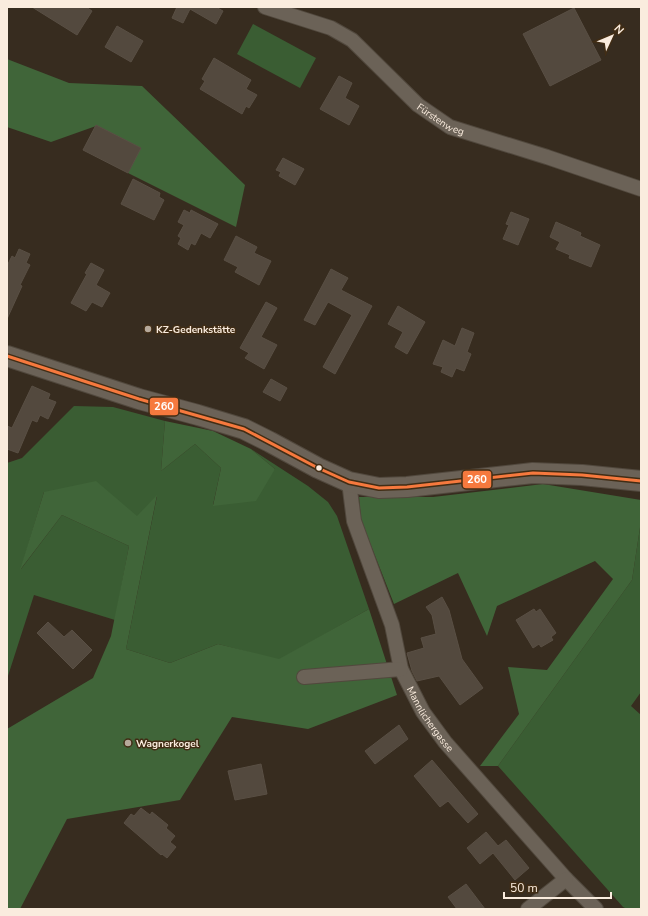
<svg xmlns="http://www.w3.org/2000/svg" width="648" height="916" font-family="'Nunito Sans',sans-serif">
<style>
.green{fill:#3a5d33}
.forest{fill:#406539}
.building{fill:#53493e;stroke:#594f44}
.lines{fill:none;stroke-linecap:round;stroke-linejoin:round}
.street-casing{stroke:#51483d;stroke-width:16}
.secondary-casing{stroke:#51483d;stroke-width:22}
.street{stroke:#6b6257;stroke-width:14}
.secondary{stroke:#6b6257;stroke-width:20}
.bus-1-casing{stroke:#412d15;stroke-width:6}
.bus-1{stroke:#f6793e;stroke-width:3}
.poi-dot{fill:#b6a99b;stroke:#412d15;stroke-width:1.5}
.bus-dot{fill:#faecde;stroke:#412d15;stroke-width:1.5}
.labels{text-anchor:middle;stroke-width:3;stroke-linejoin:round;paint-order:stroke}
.street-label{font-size:10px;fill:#faecde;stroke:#412d15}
.poi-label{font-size:10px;font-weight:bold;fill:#faecde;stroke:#412d15;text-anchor:start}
.line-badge{stroke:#412d15;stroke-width:1.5}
.badge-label{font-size:11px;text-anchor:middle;font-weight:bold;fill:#fff}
</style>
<rect width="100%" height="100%" fill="#372c1f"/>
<g class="green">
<polygon points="253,24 316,58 300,88 237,54"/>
<polygon points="74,406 113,407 165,421 161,471 195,444 221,468 213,505 275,469 251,449 308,486 328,502 337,516 369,609 279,660 218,644 170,663 126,649 157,496 137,517 44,492 21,569 62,515 129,546 115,620 34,595 7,679 7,463 22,458"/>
<polygon points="641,521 641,692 631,706 641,715 641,909 627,909 623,907 498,766 632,580"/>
</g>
<g class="forest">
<polygon points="7,59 69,83 142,86 245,185 236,227 128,173 140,148 96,126 51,142 7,127"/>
<polygon points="165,421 213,431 251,449 275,469 256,501 213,506 221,468 195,444 161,471"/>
<polygon points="96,481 137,516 157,495 126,649 170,663 218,644 279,659 369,609 397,695 308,729 232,717 180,800 67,819 20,909 7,909 7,729 93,678 111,636 129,546 62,515 20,570 44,492"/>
<polygon points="543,484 641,500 641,521 632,580 498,766 480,766 519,714 508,667 547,670 613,579 595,561 497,606 487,636 458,573 394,604 361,520 359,497 433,497"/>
</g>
<g class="building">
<polygon points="32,7 86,7 92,11 77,35"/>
<polygon points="177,7 216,7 223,11 216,24 190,9 183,23 172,18"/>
<polygon points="574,8 601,60 550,86 523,34"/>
<polygon points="117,26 143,41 131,62 105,47"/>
<polygon points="214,58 251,80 246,89 257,95 249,108 246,106 242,114 200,89 205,81 202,79"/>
<polygon points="339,76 352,83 345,98 359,106 349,125 320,109"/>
<polygon points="96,125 141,148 128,173 83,150"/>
<polygon points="283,158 304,169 295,185 279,176 281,172 276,170"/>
<polygon points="133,179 160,193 159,197 164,200 154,220 121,204"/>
<polygon points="184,210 190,213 191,210 218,224 210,238 201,233 195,245 191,243 188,250 178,244 181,238 178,236 184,225 178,222"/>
<polygon points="511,212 529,219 518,245 503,239 509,225 506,224"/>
<polygon points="556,222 581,233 580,236 600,245 591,267 569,258 570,255 556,249 560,242 550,237"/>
<polygon points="236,236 257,247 254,253 271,261 259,285 235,272 238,267 224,260"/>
<polygon points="19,249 30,254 26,263 30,265 20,285 22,286 7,319 7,266 12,256 15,258"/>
<polygon points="91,263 104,270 96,285 110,293 102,307 92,302 86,311 71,303 87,274 85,273"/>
<polygon points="331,269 348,278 341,290 372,306 335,374 323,367 352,315 328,302 315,325 304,320"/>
<polygon points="266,302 277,308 261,337 277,345 264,369 245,358 249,353 240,348"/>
<polygon points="398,306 425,322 407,354 395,347 403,332 388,324"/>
<polygon points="462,328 474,333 467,352 471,354 464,371 456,368 452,377 441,372 443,367 433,364 443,340 455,346"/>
<polygon points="271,379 287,388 280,401 263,392"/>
<polygon points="32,386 50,394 48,399 56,402 48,419 40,415 37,422 32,420 18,453 7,449 7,426 12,428"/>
<polygon points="442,597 449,610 462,659 483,688 460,705 439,676 417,681 412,671 407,653 424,648 421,638 436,634 432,615 426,607"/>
<polygon points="534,609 536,612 540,609 556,633 551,637 553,640 541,647 539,644 533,648 516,620"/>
<polygon points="48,622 64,637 72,630 92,650 73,669 37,633"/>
<polygon points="399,725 408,739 375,764 365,751"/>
<polygon points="432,760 478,814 468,823 448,801 440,807 414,776"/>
<polygon points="261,764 267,794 235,800 228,771"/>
<polygon points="141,808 150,815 152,812 168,825 166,828 175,836 170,842 176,847 167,858 162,854 161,855 124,823 131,814 134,816"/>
<polygon points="486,832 498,846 506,840 529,868 515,880 493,853 480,864 467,848"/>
<polygon points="466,884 485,909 457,909 448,897"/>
</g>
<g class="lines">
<g class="street-casing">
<g id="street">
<path id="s1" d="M265 7 331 28 352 40 418 105 450 127 547 157 641 189"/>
<path id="s2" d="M349 482 354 521 392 625 401 669 423 712 445 742 566 879 596 909"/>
<polyline points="304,677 401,669"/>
<polyline points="528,909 566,879"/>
</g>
</g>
<g class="secondary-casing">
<polyline id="secondary" points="7,356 139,399 198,415 244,429 270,442 318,468 349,482 379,488 407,487 533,473 582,475 641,481"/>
</g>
<use href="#street" class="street"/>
<use href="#secondary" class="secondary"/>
<g class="bus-1-casing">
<polyline id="bus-1" points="7,356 139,399 244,429 318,468 349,482 379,488 407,487 533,473 582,475 641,481"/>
</g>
<use href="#bus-1" class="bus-1"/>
</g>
<g class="poi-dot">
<circle cx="148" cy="329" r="4"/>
<circle cx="128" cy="743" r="4"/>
</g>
<circle class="bus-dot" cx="319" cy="468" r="3.5"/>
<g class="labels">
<g class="street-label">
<text dy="4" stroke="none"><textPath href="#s1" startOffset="213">Fürstenweg</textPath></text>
<text dy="4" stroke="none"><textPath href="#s2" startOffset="253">Mannlichergasse</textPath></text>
</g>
<g class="poi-label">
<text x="156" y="333">KZ-Gedenkstätte</text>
<text x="136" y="747">Wagnerkogel</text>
</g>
</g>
<g class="line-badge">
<rect x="149" y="397" width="30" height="19" rx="4" fill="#f6793e"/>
<rect x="462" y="470" width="30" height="19" rx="4" fill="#f6793e"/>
</g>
<g class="badge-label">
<text x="164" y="410">260</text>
<text x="477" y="483">260</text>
</g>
<rect width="648" height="916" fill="none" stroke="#faecde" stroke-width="16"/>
<g transform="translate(612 36) rotate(46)" stroke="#412d15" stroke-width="3" paint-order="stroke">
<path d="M0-3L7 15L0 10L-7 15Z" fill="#faecde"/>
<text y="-6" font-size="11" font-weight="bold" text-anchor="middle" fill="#faecde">N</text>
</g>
<path d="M504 892v6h107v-6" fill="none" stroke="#faecde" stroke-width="2"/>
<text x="510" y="892" font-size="12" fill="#faecde" stroke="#412d15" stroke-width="3" paint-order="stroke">50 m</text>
</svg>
